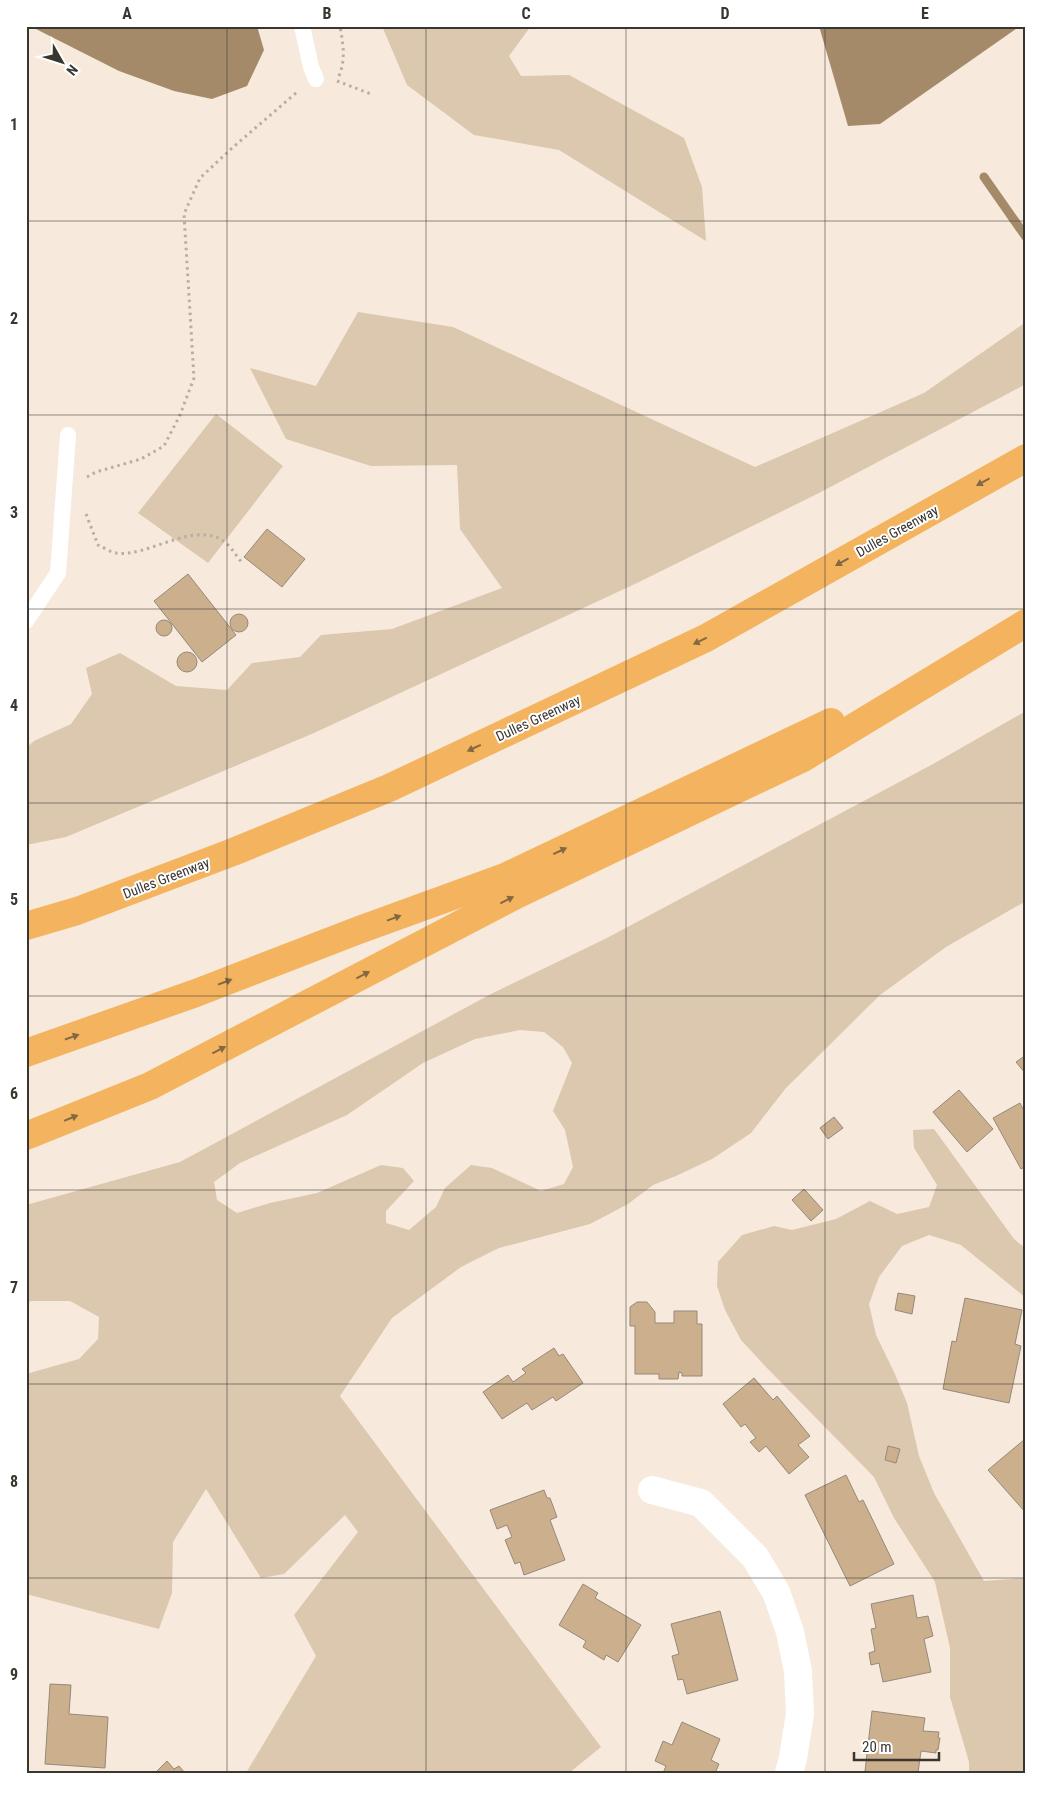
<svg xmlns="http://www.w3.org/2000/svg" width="1052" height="1799" font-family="'Roboto Condensed',sans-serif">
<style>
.green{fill:#dcc7af;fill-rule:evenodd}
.water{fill:#a58a69}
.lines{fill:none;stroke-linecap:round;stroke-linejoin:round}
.stream{stroke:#a58a69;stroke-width:9}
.building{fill:#ccb08d;stroke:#94897b}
.path{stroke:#b8aea3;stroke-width:3;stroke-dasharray:2.5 4;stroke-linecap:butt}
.service{stroke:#fff;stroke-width:16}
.minor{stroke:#fff;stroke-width:28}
.motorway{stroke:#f4b45f;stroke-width:28}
.oneway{fill:#846842}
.grid{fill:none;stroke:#39352f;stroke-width:1;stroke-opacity:0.55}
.labels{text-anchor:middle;stroke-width:4;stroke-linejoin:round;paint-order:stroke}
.street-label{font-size:14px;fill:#39352f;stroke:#fff}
.neatline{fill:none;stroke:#39352f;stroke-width:2}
.grid-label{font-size:16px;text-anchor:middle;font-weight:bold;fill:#39352f}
</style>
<rect width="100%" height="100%" fill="#f7eadc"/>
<g class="green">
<polygon points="382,26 531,26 509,56 521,76 569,75 684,138 702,187 706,241 559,150 474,135 407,85"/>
<polygon points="358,312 453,327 755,467 924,393 1026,322 1026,384 817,494 637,583 314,733 66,837 26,845 26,748 34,741 71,724 92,694 86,668 120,653 176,686 227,690 252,663 300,657 321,635 392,629 502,588 460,529 457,465 371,466 286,439 250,368 316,386"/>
<polygon points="216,414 283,466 208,563 138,513"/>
<path d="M1026 711V901L946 947 880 995 786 1088 751 1133 712 1159 676 1176 653 1185 628 1204 590 1224 499 1248 461 1267 392 1318 340 1396 601 1747 569 1773H246L316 1656 294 1615 358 1532 345 1515 284 1574 261 1578 206 1489 173 1542 172 1593 159 1629 26 1594V1374L79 1359 98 1339 99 1317 70 1301H31L26 1303V1205L180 1162 491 994 605 939 933 764ZM520 1030 544 1032 563 1047 572 1063 553 1111 565 1130 573 1167 564 1184 541 1191 492 1168 471 1165 445 1188 436 1207 409 1230 386 1223V1211L414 1181 403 1168 381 1165 317 1193 270 1203 237 1213 217 1200 214 1182 240 1163 347 1115 423 1063 475 1039Z"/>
<polygon points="934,1129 1014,1239 1026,1249 1026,1298 961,1245 929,1235 902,1246 879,1277 869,1304 876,1335 894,1372 907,1403 919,1456 934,1493 984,1581 1026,1578 1026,1773 969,1773 969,1762 950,1697 950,1648 935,1582 894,1518 874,1477 766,1367 741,1340 725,1310 717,1286 718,1262 742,1235 774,1226 792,1230 836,1219 870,1201 897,1214 929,1207 937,1185 914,1148 913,1130"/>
</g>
<g class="water">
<polygon points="30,26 257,26 264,50 247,86 212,99 174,91 119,71"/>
<polygon points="819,26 1020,26 880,124 848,126"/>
</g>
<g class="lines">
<polyline class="stream" points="984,177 1026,237"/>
</g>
<g class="building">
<polygon points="267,529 305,559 282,587 244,557"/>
<polygon points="188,574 236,635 202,662 154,601"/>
<circle cx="239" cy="623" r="9"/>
<circle cx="164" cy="628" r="8"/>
<circle cx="187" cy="662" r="10"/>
<polygon points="1026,1055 1026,1074 1016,1062"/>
<polygon points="959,1090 993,1129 967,1152 933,1112"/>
<polygon points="1020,1103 1023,1109 1026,1107 1026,1166 1021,1169 993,1118"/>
<polygon points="834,1117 843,1128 828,1139 820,1128"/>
<polygon points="804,1189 823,1210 811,1221 792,1200"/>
<polygon points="898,1293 915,1296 912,1314 895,1310"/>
<polygon points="965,1298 1022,1310 1015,1344 1021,1346 1009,1403 943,1389 952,1341 956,1342"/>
<polygon points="637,1302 647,1302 655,1312 655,1323 674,1323 674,1311 697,1311 697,1324 702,1324 702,1376 682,1376 682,1373 679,1372 678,1379 659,1379 659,1374 635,1374 635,1326 630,1326 630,1307"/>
<polygon points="554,1348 559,1356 563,1354 583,1383 556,1401 553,1397 532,1410 527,1403 502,1419 483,1392 508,1375 513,1382 526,1373 522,1369"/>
<polygon points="754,1378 773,1400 777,1396 810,1436 798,1445 809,1457 789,1474 766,1446 759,1452 750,1442 756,1438 745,1424 741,1427 723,1404"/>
<polygon points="1025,1439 1026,1440 1026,1513 988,1470"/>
<polygon points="888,1446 900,1449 896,1463 885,1460"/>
<polygon points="846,1475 859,1502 863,1500 894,1564 850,1586 805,1495"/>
<polygon points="544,1490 547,1498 550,1498 557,1517 550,1520 565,1560 524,1575 520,1562 515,1564 505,1540 512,1537 507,1525 497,1529 490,1510"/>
<polygon points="583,1584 598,1593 595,1598 641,1625 618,1662 606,1655 604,1660 583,1647 586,1641 559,1625"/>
<polygon points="913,1595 917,1618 928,1616 933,1636 924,1639 931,1672 883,1682 879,1663 871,1665 869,1653 875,1651 871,1629 876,1628 871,1604"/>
<polygon points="720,1611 738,1680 687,1694 683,1679 678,1680 672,1656 679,1654 671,1624"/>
<polygon points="50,1684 71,1685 69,1714 108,1717 105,1768 45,1764"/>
<polygon points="872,1711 925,1718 923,1731 939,1732 938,1738 940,1738 938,1750 936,1750 936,1753 921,1751 918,1773 872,1773 865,1771"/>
<polygon points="682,1722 720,1739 711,1760 719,1764 715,1773 663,1773 666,1766 655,1761 663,1741 672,1745"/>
<polygon points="167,1761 174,1769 179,1766 185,1773 155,1773"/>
</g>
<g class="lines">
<g class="path">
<path d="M339 76C346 59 343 44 340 26"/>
<polyline points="337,81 371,94"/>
<polyline points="87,477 96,472 141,459 164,446 180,415 194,378 184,214 200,178 231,149 297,92"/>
<path d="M86 514 98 545C103 547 110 552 116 553 148 558 196 518 226 543 232 548 237 557 243 564"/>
</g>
<g class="service">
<polyline points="302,26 311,67 316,79"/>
<polyline points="26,621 58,573 68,435"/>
</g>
<polyline class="minor" points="652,1490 701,1503 755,1557 776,1592 790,1632 798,1671 800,1714 793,1758 789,1773"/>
<g class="motorway">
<polyline points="26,926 77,911 233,852 389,788 706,638 1026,458"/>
<polyline points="26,1053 196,993 359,930 505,877 831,722"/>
<polyline points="26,1136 150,1086 518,894 803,758 1026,623"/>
</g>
</g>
<defs><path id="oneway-solid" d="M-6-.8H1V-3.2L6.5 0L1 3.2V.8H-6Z" transform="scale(1.25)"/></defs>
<g class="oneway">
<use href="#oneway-solid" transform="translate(983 482) rotate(151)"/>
<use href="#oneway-solid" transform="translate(842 562) rotate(151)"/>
<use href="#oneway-solid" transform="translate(700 641) rotate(154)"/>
<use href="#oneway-solid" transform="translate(474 748) rotate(155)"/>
<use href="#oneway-solid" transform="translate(560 851) rotate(-25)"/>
<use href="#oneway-solid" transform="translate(507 900) rotate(-27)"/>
<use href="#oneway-solid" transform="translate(394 918) rotate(-20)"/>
<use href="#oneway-solid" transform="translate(363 975) rotate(-27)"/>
<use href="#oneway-solid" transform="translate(225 982) rotate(-21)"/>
<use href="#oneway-solid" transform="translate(72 1037) rotate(-19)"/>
<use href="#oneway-solid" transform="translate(219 1050) rotate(-27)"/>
<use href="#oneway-solid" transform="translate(71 1118) rotate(-22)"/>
</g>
<path class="grid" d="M227 26V1773M426 26V1773M626 26V1773M825 26V1773M26 221H1026M26 415H1026M26 609H1026M26 803H1026M26 996H1026M26 1190H1026M26 1384H1026M26 1578H1026"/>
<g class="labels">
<g class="street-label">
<text transform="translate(897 531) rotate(-29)" y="5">Dulles Greenway</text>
<text transform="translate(538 718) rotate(-25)" y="5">Dulles Greenway</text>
<text transform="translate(166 878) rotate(-21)" y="5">Dulles Greenway</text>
</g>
</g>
<rect width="1052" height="1799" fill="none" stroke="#ffffff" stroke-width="55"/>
<g transform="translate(62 62) rotate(129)" stroke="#ffffff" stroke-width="4" paint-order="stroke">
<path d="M0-4L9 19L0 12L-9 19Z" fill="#39352f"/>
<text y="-8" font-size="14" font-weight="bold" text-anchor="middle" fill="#39352f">N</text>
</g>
<path d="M854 1752v8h85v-8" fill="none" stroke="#39352f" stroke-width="2.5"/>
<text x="862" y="1752" font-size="15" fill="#39352f" stroke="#ffffff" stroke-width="4" paint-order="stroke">20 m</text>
<rect x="28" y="28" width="996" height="1744" class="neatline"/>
<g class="grid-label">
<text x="127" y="19">A</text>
<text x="327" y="19">B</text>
<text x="526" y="19">C</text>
<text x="725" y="19">D</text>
<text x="925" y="19">E</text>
<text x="14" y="130">1</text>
<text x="14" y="324">2</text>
<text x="14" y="518">3</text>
<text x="14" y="711">4</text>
<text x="14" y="905">5</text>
<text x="14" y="1099">6</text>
<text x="14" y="1293">7</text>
<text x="14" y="1487">8</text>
<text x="14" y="1680">9</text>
</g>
</svg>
